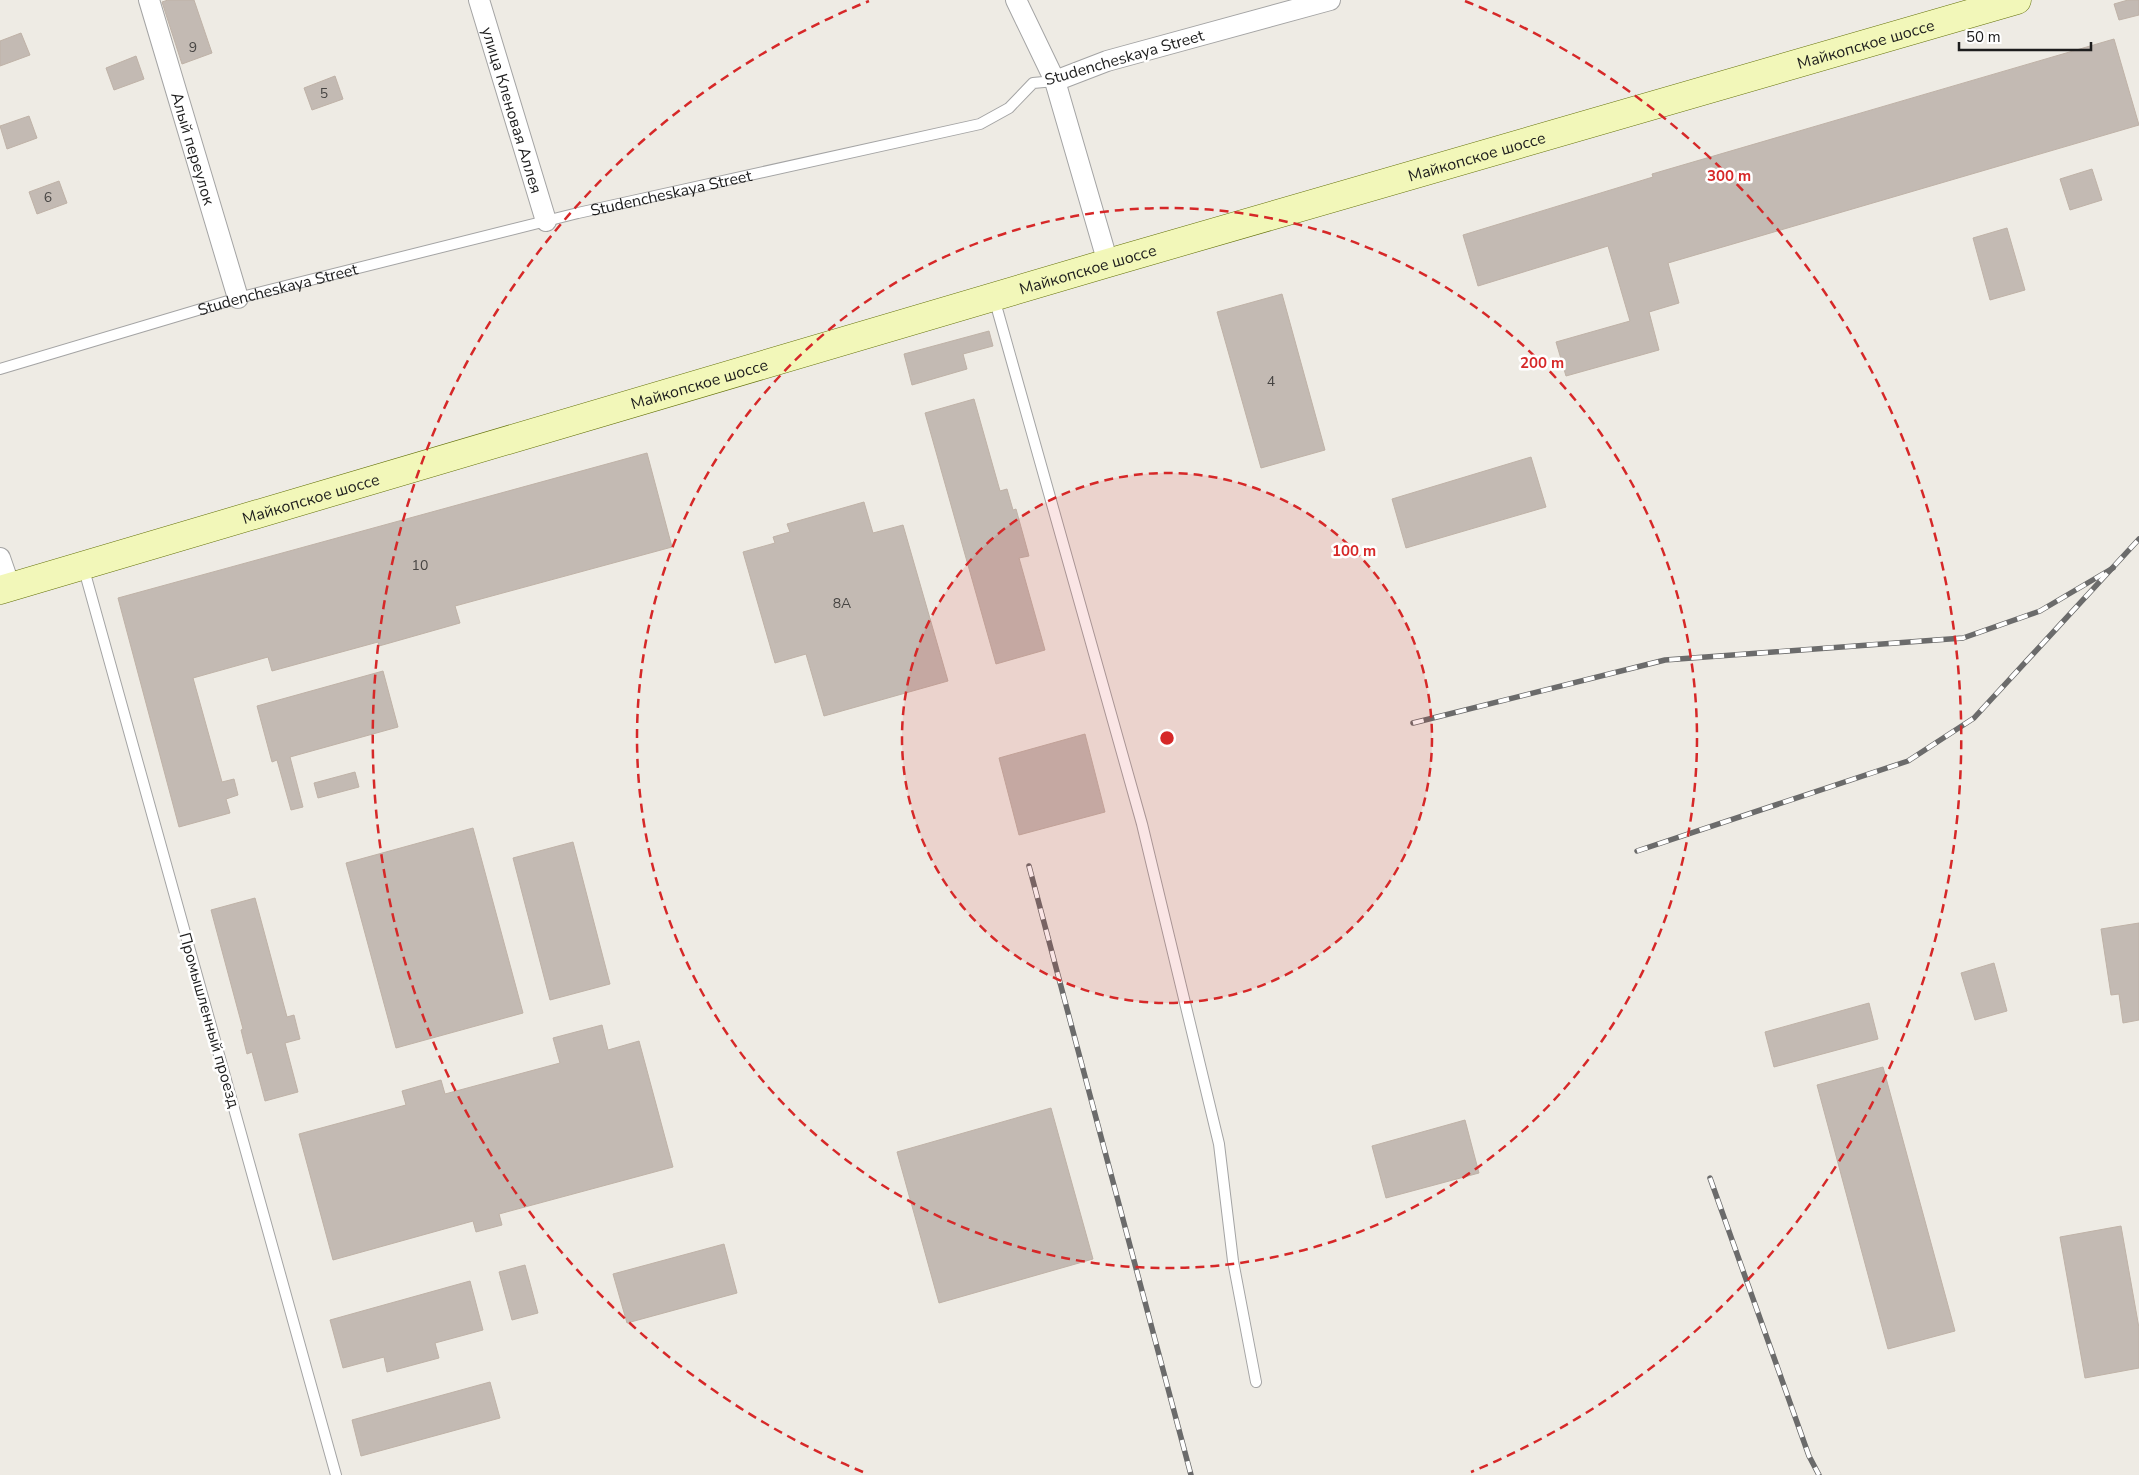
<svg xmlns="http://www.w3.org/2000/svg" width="2139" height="1475" font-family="'Nunito Sans',sans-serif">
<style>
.building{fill:#c3bab3;stroke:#bfb2a7}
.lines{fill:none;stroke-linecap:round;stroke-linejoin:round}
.lane-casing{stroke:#a4a4a4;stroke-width:12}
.street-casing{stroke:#a4a4a4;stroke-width:22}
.secondary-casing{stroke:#637009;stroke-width:29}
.lane{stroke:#fff;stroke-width:10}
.street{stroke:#fff;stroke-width:20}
.secondary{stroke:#f2f7b9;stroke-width:28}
.rail-casing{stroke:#6b6b6b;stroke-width:5.5}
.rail{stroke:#fff;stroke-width:4;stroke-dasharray:11;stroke-linecap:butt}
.ring{fill:none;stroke:#d62828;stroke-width:2.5;stroke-dasharray:9 6}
.labels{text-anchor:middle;stroke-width:5;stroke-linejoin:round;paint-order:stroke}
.number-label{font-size:14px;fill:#464442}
.street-label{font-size:16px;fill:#1d1d1d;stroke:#fff}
.centre{fill:#d62828;stroke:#fff;stroke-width:2.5}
.ring-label{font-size:15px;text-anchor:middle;font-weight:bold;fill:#d62828;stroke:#fff;stroke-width:5;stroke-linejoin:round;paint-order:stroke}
</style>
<rect width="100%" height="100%" fill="#eeebe4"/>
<g class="building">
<polygon points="168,0 194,0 212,53 182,64 162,2"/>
<polygon points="2128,0 2139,0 2139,15 2119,20 2114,4"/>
<polygon points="21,33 30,55 0,66 0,41"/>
<polygon points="2114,39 2139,125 1668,263 1679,303 1649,312 1659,350 1566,376 1556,342 1630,321 1608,246 1478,286 1463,235 1653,177 1652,174"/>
<polygon points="136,56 144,79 114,90 106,68"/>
<polygon points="335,76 343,99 312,110 304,88"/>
<polygon points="29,116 37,138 7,149 0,126"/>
<polygon points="2092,169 2102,200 2070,210 2060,179"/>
<polygon points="59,181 67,203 37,214 29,192"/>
<polygon points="2007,228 2025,290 1990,300 1973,238"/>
<polygon points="1282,294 1325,450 1261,468 1217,312"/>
<polygon points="989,331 993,346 963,354 967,369 912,385 904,354"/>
<polygon points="974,399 1000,491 1007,489 1013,510 1016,509 1029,556 1019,558 1045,650 996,664 925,413"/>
<polygon points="647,453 672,547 455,606 460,623 379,646 378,642 272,671 268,657 193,678 222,782 234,779 238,795 226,799 230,813 179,827 118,598"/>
<polygon points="1531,457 1546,507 1406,548 1392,499"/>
<polygon points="864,502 873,533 903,525 948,681 824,716 806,654 775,663 743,552 775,543 773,537 790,532 787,524"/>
<polygon points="383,671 398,727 290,757 303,807 291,810 277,760 272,762 257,706"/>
<polygon points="1085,734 1105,812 1019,835 999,758"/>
<polygon points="355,772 359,787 318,798 314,783"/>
<polygon points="473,828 523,1013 396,1048 346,863"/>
<polygon points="573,842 610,984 550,1000 513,858"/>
<polygon points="255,898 287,1017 294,1015 300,1039 285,1043 298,1092 265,1101 252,1052 247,1054 241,1030 243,1029 211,910"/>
<polygon points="2139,923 2139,1020 2123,1023 2119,994 2111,995 2101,929"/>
<polygon points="1994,963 2007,1011 1975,1020 1961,973"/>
<polygon points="1869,1003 1878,1039 1774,1067 1765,1032"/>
<polygon points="602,1025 608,1050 639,1041 673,1167 499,1214 502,1225 476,1232 473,1221 333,1260 299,1134 406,1105 402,1091 441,1080 445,1094 560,1063 553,1038"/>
<polygon points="1883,1067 1955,1331 1888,1349 1817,1085"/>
<polygon points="1051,1108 1093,1259 939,1303 897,1152"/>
<polygon points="1465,1120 1479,1173 1386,1198 1372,1146"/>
<polygon points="2121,1226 2139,1328 2139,1368 2085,1378 2060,1237"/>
<polygon points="724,1244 737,1293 627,1323 613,1274"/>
<polygon points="525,1265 538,1313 512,1320 499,1272"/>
<polygon points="470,1281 483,1330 435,1343 439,1358 387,1372 384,1357 343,1368 330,1320"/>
<polygon points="490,1382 500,1418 361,1456 352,1420"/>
</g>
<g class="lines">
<g class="lane-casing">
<g id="lane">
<polyline points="994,298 1142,824 1219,1144 1233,1261 1256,1382"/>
<path id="s1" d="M0 369 238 298 578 213 980 124 1009 108 1033 83 1055 81"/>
<polyline points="83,566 336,1475"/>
</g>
</g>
<g class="street-casing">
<g id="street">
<path id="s2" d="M149 0 238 298"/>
<path id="s3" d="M479 0 546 221"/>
<polyline points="1016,0 1055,81 1108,263"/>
<polyline points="1055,81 1107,61 1330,0"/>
<polyline points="0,558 10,587"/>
</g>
</g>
<g class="secondary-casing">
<g id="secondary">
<path id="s4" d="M0 590 1108 263 2017 0"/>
</g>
</g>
<use href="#lane" class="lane"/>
<use href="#street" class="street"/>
<use href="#secondary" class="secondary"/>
<g class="rail-casing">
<g id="rail">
<polyline points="1413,723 1665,660 1963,638 2040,611 2113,568"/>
<polyline points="1637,851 1908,761 1974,718 2139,539"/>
<polyline points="1029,866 1191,1475"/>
<polyline points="1710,1178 1809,1456 1819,1475"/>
</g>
</g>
<use href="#rail" class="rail"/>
</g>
<circle cx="1167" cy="738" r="265" fill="#d62828" fill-opacity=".12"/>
<g class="ring">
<circle cx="1167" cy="738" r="265"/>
<circle cx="1167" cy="738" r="530"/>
<path d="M863 1472A795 795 0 0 1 869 1M1465 1A795 795 0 0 1 1471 1472"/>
</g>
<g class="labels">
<g class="number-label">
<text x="193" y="52">9</text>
<text x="324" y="98">5</text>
<text x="48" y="202">6</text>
<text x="1271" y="386">4</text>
<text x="420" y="570">10</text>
<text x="842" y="608">8А</text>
</g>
<g class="street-label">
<text dy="6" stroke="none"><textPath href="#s4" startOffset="1944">Майкопское шоссе</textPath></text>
<text transform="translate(1124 57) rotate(-16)" y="6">Studencheskaya Street</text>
<text dy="6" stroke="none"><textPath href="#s3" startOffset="115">улица Кленовая Аллея</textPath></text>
<text dy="6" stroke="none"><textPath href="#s2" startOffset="155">Алый переулок</textPath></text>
<text dy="6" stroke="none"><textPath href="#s4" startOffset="1539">Майкопское шоссе</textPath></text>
<text dy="6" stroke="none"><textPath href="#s1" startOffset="694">Studencheskaya Street</textPath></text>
<text dy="6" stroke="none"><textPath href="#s4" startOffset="1134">Майкопское шоссе</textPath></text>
<text dy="6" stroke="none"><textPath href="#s1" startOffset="289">Studencheskaya Street</textPath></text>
<text dy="6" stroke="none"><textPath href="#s4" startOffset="729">Майкопское шоссе</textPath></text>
<text dy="6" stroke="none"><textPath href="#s4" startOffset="324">Майкопское шоссе</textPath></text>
<text transform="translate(210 1020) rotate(74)" y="6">Промышленный проезд</text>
</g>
</g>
<circle cx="1167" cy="738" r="8" class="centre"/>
<g class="ring-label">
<text x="1729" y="181">300 m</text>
<text x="1542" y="368">200 m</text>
<text x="1354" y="556">100 m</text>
</g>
<path d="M1959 42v8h132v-8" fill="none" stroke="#1d1d1d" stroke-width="2.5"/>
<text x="1966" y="42" font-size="15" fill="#1d1d1d" stroke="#ffffff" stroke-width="4" paint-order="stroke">50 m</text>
</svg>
